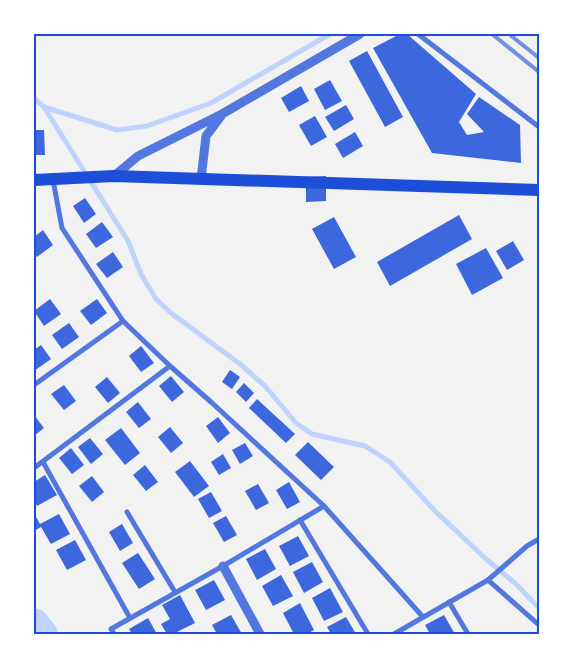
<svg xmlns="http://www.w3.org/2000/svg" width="573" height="668" font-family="'Golos Text',sans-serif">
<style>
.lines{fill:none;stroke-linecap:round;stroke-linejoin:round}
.stream{stroke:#bfd3fe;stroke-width:5}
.river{stroke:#bfd3fe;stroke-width:31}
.building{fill:#3d67dc}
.minor{stroke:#5277de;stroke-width:5}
.tertiary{stroke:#5277de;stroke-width:9}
.primary{stroke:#1d4ed8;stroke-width:12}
.rail{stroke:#7290e2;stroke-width:4}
.neatline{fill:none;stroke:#1d4ed8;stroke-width:2}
</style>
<rect width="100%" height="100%" fill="#f2f2f2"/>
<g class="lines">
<g class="stream">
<polyline points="34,98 44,107 128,241 141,274 156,299 171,313 240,364 265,386 296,423 312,434 365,446 390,462 435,511 486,559 516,584 539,608"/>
<polyline points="44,107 117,130 147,126 211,103 330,34"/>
</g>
<polyline class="river" points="34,624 42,634"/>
</g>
<g class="building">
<polygon points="400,34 407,34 476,94 459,122 467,135 484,132 467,114 479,97 520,125 521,163 432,153 373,48"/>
<polygon points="367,51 403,117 385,127 349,61"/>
<polygon points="330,80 342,101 325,110 314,89"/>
<polygon points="301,86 309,101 289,112 281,98"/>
<polygon points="346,105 354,119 334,131 325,117"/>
<polygon points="315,116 327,137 311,146 299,125"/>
<polygon points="34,130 44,130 45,155 34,155"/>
<polygon points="355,132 363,146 343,158 335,144"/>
<polygon points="326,176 326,201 306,202 306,177"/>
<polygon points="85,198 96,214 84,223 73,206"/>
<polygon points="459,215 472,239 390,286 377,262"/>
<polygon points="334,217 356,257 334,269 312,229"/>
<polygon points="102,222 113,237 96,248 86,234"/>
<polygon points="43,230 53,245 37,257 34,252 34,237"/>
<polygon points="513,241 524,260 507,270 496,251"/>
<polygon points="486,248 503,278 472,295 456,264"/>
<polygon points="113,252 123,267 107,278 96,264"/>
<polygon points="50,299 61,314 44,326 34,311"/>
<polygon points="97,299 107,313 91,325 80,311"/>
<polygon points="69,323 79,337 62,349 52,335"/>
<polygon points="41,345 51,359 34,371 34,350"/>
<polygon points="141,346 154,363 141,372 129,356"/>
<polygon points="230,370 240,377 232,389 222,382"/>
<polygon points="171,376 184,392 172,402 159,386"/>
<polygon points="107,377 120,393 108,403 95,387"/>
<polygon points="244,383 254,393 246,402 236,392"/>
<polygon points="64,385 76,401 64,410 51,394"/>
<polygon points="257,399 295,434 286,443 249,408"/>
<polygon points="138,402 151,419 139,428 126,412"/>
<polygon points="34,415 44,428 34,436"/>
<polygon points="218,417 230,433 218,443 206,426"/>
<polygon points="170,427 183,443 171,453 158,437"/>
<polygon points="121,428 140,453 125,465 105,440"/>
<polygon points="90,438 103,454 91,464 78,447"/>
<polygon points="308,442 334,467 321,480 295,455"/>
<polygon points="245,443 253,456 240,464 232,450"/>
<polygon points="71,448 84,465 72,474 59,458"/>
<polygon points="223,454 231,468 219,475 211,462"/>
<polygon points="190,461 209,486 194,497 175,472"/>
<polygon points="145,465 158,482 146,491 133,475"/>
<polygon points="45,475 57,495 37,506 34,499 34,482"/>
<polygon points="92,476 104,492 92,502 79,486"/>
<polygon points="289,482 300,502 287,509 276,490"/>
<polygon points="258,484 269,503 256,510 245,491"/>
<polygon points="211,492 222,511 209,518 198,499"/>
<polygon points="34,513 40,524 59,514 70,534 51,544 41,527 34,531"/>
<polygon points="226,516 237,535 224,542 213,523"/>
<polygon points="122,524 133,543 120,551 109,532"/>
<polygon points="298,536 309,556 290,566 279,546"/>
<polygon points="75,540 86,560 67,570 56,550"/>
<polygon points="265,549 276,569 257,580 246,559"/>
<polygon points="138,553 155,579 139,589 122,563"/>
<polygon points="312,562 323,582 304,593 293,572"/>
<polygon points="281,575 293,596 273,606 262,586"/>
<polygon points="214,580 225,600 206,610 195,590"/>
<polygon points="330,588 343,612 324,621 312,598"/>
<polygon points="180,595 195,623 173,634 167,634 161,624 170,619 162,605"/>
<polygon points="300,603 314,630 307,634 294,634 283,613"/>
<polygon points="231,615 242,634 217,634 212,625"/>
<polygon points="444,615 455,634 430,634 425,625"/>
<polygon points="346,617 356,634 331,634 327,627"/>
<polygon points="148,618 157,634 132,634 129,629"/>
</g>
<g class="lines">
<g class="minor">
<polyline points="418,34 539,127"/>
<polyline points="53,180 62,228 123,321 170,366 211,402 324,506 423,617"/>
<polyline points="34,385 123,321"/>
<polyline points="43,462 130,618"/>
<polyline points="34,468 170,366"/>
<polyline points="127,512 175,592"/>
<polyline points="300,520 368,634"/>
<polyline points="488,580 539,625"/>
<polyline points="449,602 468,634"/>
<polyline points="114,634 111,629 223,566 324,506"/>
<polyline points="394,634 488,580 527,546 539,539"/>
</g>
<g class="tertiary">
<polyline points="114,176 138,156 222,114 360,34"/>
<polyline points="201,179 206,136 221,116"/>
<polyline points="223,566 260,634"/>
</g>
<polyline class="primary" points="34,180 114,176 539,190"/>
<g class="rail">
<polyline points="492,34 539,72"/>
<polyline points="509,34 539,58"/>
</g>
</g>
<rect width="573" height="668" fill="none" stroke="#ffffff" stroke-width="70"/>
<rect x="35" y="35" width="503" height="598" class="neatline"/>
</svg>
